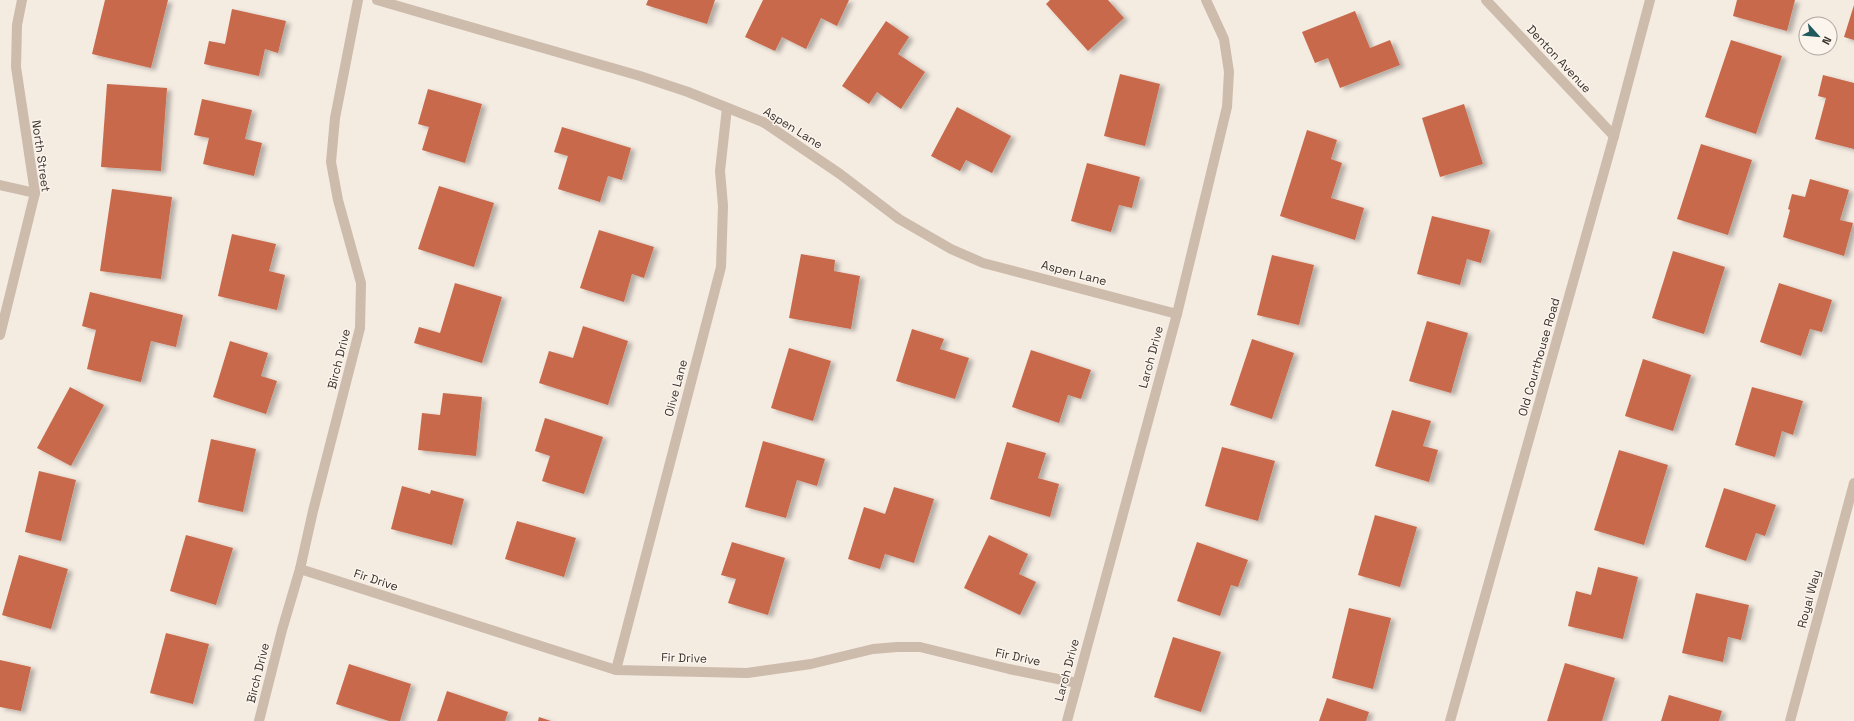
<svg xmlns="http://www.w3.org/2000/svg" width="1854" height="721" font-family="'Space Grotesk',sans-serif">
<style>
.building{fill:#c8694b;filter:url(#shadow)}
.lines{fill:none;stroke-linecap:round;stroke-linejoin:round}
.minor{stroke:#cdbbac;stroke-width:10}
.labels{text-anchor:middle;stroke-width:3;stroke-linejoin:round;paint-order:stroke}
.street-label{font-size:12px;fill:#3b302b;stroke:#fbf5ee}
</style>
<defs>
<filter id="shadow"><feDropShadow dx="4.5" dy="2.5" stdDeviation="2" flood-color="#0004"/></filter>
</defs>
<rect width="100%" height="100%" fill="#f4ebe1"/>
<g class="building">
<polygon points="105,0 168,0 151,68 92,54"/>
<polygon points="648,0 715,0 707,24 646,5"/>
<polygon points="763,0 849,0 837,26 821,18 806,49 782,37 775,51 745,37"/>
<polygon points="1050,0 1108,0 1124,18 1088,51 1046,4"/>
<polygon points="1737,0 1795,0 1787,31 1733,16"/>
<polygon points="1854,5 1854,40 1844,37"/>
<polygon points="232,9 286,21 278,53 265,49 259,76 204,64 209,41 225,44"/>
<polygon points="1355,11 1370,48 1390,40 1400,65 1340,88 1328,58 1315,63 1302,32"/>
<polygon points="886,21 909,37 898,54 925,72 901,109 877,92 869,104 842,86"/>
<polygon points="1731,40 1782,56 1756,134 1705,117"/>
<polygon points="1120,74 1160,84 1145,146 1104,136"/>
<polygon points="1823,75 1854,83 1854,149 1815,139 1826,98 1818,96"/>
<polygon points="107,84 167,88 161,171 101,167"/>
<polygon points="428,89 482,104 465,163 422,150 429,127 418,124"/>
<polygon points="202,99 252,110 245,139 262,143 254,176 203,164 209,138 194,135"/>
<polygon points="1464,104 1483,164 1440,177 1422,118"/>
<polygon points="957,107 1011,136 992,173 966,160 960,171 931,156"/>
<polygon points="562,127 631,148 622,180 608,176 600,202 558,189 568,156 554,152"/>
<polygon points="1307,130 1337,140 1331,159 1342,163 1331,198 1364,208 1355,240 1280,216"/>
<polygon points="1701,144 1752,160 1728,235 1677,219"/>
<polygon points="1087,163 1140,177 1132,208 1119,205 1111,232 1071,221"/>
<polygon points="1810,179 1849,190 1840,220 1853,223 1844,256 1783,237 1790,210 1788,209 1792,194 1805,197"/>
<polygon points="439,186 494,203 474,267 418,249"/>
<polygon points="112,189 172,197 161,279 100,271"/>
<polygon points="1432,216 1490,230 1481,263 1467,259 1460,285 1417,274"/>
<polygon points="599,230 654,247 644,278 632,274 624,302 580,288"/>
<polygon points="232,234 276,244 269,271 285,275 277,310 218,296"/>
<polygon points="1673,251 1725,267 1704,334 1652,318"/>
<polygon points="801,254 835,260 834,271 860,276 851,329 789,318"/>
<polygon points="1272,255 1314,265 1299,325 1257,315"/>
<polygon points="455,283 502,297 482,363 414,343 419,327 440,333"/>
<polygon points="1779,283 1832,300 1822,332 1810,329 1801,356 1760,342"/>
<polygon points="90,292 183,315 176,347 151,341 141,382 87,369 96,330 82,326"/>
<polygon points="1427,321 1468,333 1451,393 1409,381"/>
<polygon points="583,326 628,341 608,405 539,383 549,351 573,358"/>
<polygon points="912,329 944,339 940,349 969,358 955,399 896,381"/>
<polygon points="1252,339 1294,353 1272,419 1230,405"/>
<polygon points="230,341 268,353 261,376 277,381 266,414 213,397"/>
<polygon points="789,348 831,361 813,421 771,408"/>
<polygon points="1031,350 1091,370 1081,399 1068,395 1059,423 1012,407"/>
<polygon points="1643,359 1691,375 1673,431 1625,416"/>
<polygon points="70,387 104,405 71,466 37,448"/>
<polygon points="1752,387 1803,401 1793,435 1782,431 1775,457 1735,445"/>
<polygon points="443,393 482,397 476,456 418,450 422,413 440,415"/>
<polygon points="1392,410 1431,421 1423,446 1438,450 1429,482 1375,466"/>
<polygon points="545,418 603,437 584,494 542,481 550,456 535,451"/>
<polygon points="211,439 256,449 243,512 198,502"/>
<polygon points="763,441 825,459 817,486 797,480 786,518 745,507"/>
<polygon points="1007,442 1046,453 1038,478 1059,484 1050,517 990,499"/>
<polygon points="1222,447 1275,461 1258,521 1205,506"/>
<polygon points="1619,450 1668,465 1644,545 1594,530"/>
<polygon points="39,471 76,480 61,541 25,532"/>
<polygon points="402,486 430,494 431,490 464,499 452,545 391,529"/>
<polygon points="894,487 934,499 914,563 885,554 880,569 848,559 864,507 885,514"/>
<polygon points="1724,488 1776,505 1765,536 1756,533 1746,561 1705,547"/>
<polygon points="1375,515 1417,527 1400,587 1358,575"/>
<polygon points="517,521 576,538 564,577 505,559"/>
<polygon points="186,535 233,548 216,605 170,591"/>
<polygon points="989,535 1028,554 1019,574 1036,582 1020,615 964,588"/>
<polygon points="732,542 785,558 768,615 728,603 736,579 721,575"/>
<polygon points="1197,542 1248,560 1238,587 1231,585 1220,616 1177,601"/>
<polygon points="19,555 68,569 51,629 2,615"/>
<polygon points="1598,567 1638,577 1623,639 1568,626 1576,591 1591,595"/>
<polygon points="1696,593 1749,605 1741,640 1728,637 1723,662 1682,653"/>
<polygon points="1349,608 1391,618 1373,689 1332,678"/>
<polygon points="166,633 209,644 193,704 150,693"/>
<polygon points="1173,637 1221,652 1201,712 1154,697"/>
<polygon points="0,660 31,667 21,711 0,707"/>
<polygon points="1565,663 1615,678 1602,721 1547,721"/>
<polygon points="349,664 411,684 400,721 389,721 336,704"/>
<polygon points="447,691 508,712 505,721 437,721"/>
<polygon points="1669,695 1722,711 1719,721 1661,721"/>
<polygon points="1327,698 1369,712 1366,721 1319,721"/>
<polygon points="539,717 551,721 538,721"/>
</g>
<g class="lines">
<g class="minor">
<polyline points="377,0 640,76 688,92 763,122 840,174 899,219 951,249 983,263 1177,314"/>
<polyline points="1486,0 1614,136"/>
<polyline points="0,185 35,193"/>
<polyline points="0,335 35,193 16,67 17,25 22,0"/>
<polyline points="300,569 616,670 747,673 811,664 873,649 897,647 920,647 1009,669 1077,683"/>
<polyline points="616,670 721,267 723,206 720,171 727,108"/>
<polyline points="259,721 282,630 300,569 313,511 360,328 361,283 338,200 331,162 335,118 358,0"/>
<polyline points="1067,721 1177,314 1227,107 1229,72 1224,39 1206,0"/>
<polyline points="1450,721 1614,136 1650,0"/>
<polyline points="1790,721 1854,483"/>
</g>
</g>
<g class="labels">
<g class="street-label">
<text transform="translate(1559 59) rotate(47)" y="4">Denton Avenue</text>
<text transform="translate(793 128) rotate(32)" y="4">Aspen Lane</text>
<text transform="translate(41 156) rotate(82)" y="4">North Street</text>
<text transform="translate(1074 273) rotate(15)" y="4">Aspen Lane</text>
<text transform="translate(1151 357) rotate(-75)" y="4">Larch Drive</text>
<text transform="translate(1539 357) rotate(-74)" y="4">Old Courthouse Road</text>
<text transform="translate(339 359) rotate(-76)" y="4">Birch Drive</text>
<text transform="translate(676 388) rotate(-75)" y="4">Olive Lane</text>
<text transform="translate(376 580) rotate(18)" y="4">Fir Drive</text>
<text transform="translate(1809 599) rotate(-75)" y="4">Royal Way</text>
<text transform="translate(1018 657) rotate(12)" y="4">Fir Drive</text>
<text transform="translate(684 658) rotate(2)" y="4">Fir Drive</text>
<text transform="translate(1067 670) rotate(-75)" y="4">Larch Drive</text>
<text transform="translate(258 673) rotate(-76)" y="4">Birch Drive</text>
</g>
</g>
<g transform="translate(1818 36) rotate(117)"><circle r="19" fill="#fbf5ee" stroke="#aea6a0"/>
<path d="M0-3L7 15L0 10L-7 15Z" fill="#1f5a5e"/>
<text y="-6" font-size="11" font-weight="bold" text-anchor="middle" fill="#3b302b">N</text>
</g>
</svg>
